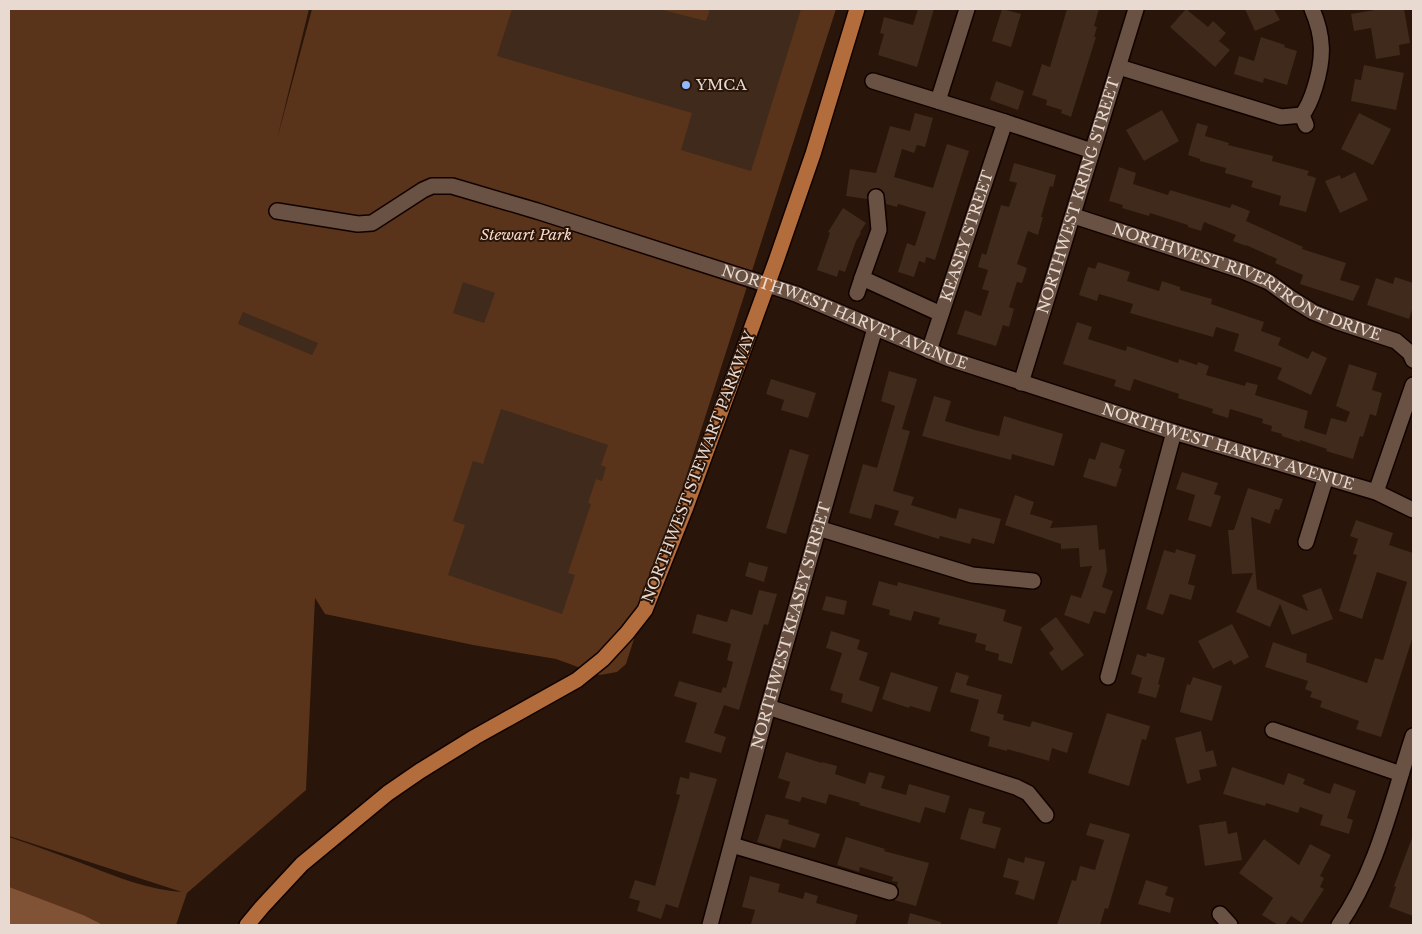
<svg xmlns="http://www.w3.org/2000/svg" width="1422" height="934" font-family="'Libre Baskerville',serif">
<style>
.green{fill:#59331a}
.water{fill:#815336}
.building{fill:#3f2a1c}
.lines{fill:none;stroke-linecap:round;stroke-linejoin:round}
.minor-casing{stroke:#110200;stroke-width:18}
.major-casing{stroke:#110200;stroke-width:18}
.minor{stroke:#695143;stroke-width:15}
.major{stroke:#b36d3c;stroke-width:15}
.poi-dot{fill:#92b7fd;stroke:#291509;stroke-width:2}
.labels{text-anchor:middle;stroke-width:4;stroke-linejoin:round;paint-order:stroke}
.poi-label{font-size:15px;fill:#e8dad1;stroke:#291509;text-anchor:start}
.street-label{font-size:15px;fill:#e8dad1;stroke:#291509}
.park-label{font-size:15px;font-style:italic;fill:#fadbc9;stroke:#291509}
</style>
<rect width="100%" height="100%" fill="#291509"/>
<path class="green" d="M9 9H309L277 139 312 9H836L626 664 617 672 600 675 556 659 473 645 325 614 315 598 306 790 187 893 176 925H9V837C36 846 63 856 89 866 119 878 150 890 182 892L9 836Z"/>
<polygon class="water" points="9,887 83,915 103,925 9,925"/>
<g class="building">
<polygon points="512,9 659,9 706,21 710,9 801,9 751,171 681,150 692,113 497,56"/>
<polygon points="918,9 934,9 917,67 878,55 884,34 880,33 884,17 913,25"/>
<polygon points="1002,9 1021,14 1011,47 992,41"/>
<polygon points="1067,9 1099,9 1094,26 1097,27 1094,37 1096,37 1071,117 1061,113 1062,110 1046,105 1047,100 1032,95 1042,64 1050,67"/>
<polygon points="1186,9 1208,27 1213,21 1226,33 1219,41 1230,50 1215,67 1170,27"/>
<polygon points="1245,9 1274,9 1280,20 1255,31"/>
<polygon points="1380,9 1404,9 1410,43 1399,45 1400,55 1376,59 1371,28 1354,31 1351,14"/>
<polygon points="1261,37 1285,45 1284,47 1297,51 1287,85 1264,78 1263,83 1234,74 1239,56 1254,61"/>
<polygon points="1364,65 1404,73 1396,110 1351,101 1355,79 1361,80"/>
<polygon points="996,81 1024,91 1018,110 990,100"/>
<polygon points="1162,110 1179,141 1144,161 1126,130"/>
<polygon points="915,113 933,118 925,147 917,145 914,153 902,149 894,177 933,188 947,144 969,151 935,260 926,257 925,263 919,261 914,277 898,272 907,243 915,246 926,212 898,204 897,207 886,204 884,192 879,188 870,190 867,194 867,199 846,196 850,169 876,173 890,126 910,131"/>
<polygon points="1359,113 1391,129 1373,165 1341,149"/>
<polygon points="1197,123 1208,126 1205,136 1229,143 1228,145 1273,156 1272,161 1309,171 1307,175 1316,178 1306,212 1279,205 1281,196 1251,187 1253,181 1225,173 1226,168 1200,161 1200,159 1188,155"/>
<polygon points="1014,163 1056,175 1053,187 1050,186 1041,217 1043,217 1038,235 1028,231 1017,264 1027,268 1022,283 1017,282 1009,307 1014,309 1009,327 1003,325 996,346 957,334 965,310 981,316 989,291 982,289 988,270 978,267 982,253 986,255 1001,205 1009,207 1017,183 1009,181"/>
<polygon points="1119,167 1136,173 1133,184 1168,195 1170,190 1230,208 1232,204 1250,211 1246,221 1303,247 1302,249 1346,263 1340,280 1360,286 1353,301 1300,284 1303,275 1275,263 1277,259 1246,245 1246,246 1233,241 1236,235 1204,222 1201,231 1188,227 1188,225 1150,213 1149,216 1122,208 1123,205 1109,201"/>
<polygon points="1355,172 1368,200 1340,213 1325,181 1340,175 1341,179"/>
<polygon points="843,208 866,223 860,232 861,233 856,241 845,272 839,270 837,277 817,270 830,233 828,232"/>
<polygon points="1098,262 1130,272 1127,281 1159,291 1162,281 1180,287 1180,290 1212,299 1211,304 1264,322 1261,331 1281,338 1278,345 1308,359 1312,351 1327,358 1311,395 1277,379 1282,368 1234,351 1239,334 1216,327 1213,337 1130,313 1133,304 1099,294 1097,301 1079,295 1088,267 1095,269"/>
<polygon points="1395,277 1413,283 1413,307 1409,319 1367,305 1376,278 1393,284"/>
<polygon points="463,282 495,293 484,323 453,313"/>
<polygon points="243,312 318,343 312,355 238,324"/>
<polygon points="1077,322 1092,327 1088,339 1126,351 1127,346 1178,363 1179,359 1197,365 1198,362 1209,366 1206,375 1245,386 1246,382 1258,385 1255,395 1308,411 1304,428 1326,435 1331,418 1346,422 1350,412 1336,406 1349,364 1377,373 1372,390 1382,393 1376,416 1370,414 1363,437 1360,436 1353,459 1326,451 1327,449 1300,440 1300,442 1282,436 1282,434 1271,431 1272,426 1262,423 1263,419 1230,409 1228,418 1212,413 1213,409 1178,398 1179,394 1134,379 1130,391 1114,386 1116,380 1063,364"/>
<polygon points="889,371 917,379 902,429 910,431 893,491 914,497 911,505 956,519 959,508 1001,519 994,544 972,538 970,544 940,536 939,539 894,525 899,511 875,504 871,519 849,513 863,464 877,468 895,406 881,401"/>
<polygon points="771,379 816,393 808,418 781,410 784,400 766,394"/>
<polygon points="934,396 951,401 945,421 975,430 999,436 1004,416 1063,434 1054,466 1012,454 1011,460 922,436"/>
<polygon points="501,409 608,445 601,465 606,467 602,481 596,479 588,503 591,504 568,573 575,575 562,614 448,575 465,525 453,521 473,461 483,464"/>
<polygon points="1101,442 1125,450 1119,468 1122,469 1116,487 1083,477 1089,458 1095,460"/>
<polygon points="790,449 809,455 786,534 766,528"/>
<polygon points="1182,472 1218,483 1214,494 1221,496 1211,527 1188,520 1195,495 1176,489"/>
<polygon points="1248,488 1283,499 1279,510 1275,509 1270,524 1251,517 1257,589 1308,611 1302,595 1321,588 1333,619 1292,635 1280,604 1270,627 1236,612 1253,573 1232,574 1228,530 1234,530"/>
<polygon points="1015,495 1034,502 1030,514 1053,521 1050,528 1097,525 1099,550 1105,549 1107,571 1102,587 1113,591 1105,614 1094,611 1089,624 1064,615 1071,595 1081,598 1092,566 1080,567 1079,548 1061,549 1061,544 1005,525"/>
<polygon points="1356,520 1393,533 1389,545 1413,553 1413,636 1381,737 1356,729 1359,721 1320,707 1322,701 1310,697 1312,692 1305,689 1308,681 1265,667 1273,642 1307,654 1306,662 1367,683 1375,658 1383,660 1407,582 1377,572 1362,619 1339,611 1357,555 1353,554 1358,539 1350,536"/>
<polygon points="1176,549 1196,555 1188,584 1195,586 1191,600 1170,594 1163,615 1146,609 1164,550 1175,553"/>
<polygon points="749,562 768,567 764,582 745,576"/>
<polygon points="879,581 897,586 898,582 1006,610 1003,621 1022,627 1012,664 998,660 999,654 985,650 986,645 975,642 977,634 938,624 940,618 914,611 911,621 889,615 890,610 872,605"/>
<polygon points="759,590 777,594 768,625 764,624 739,710 724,705 714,733 726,737 721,753 685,742 697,703 674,696 679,681 721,693 723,687 726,688 733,662 727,660 731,644 692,633 697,614 727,622 731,609 752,615"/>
<polygon points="826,596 847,601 844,615 822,610"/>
<polygon points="1056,617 1084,655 1062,671 1049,653 1054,649 1040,629"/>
<polygon points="1232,624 1249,657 1234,665 1231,660 1213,669 1198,641"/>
<polygon points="831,631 860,640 857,649 868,653 859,680 880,687 872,712 841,702 843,694 830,690 842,653 826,648"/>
<polygon points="1147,653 1165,658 1158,684 1160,685 1156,698 1138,693 1142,678 1131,674 1137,654 1146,657"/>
<polygon points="891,672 938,687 930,712 910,706 909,708 882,699"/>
<polygon points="956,672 969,676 966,685 1002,695 997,713 1004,715 1003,720 1030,727 1032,721 1073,733 1067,753 1052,748 1049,761 1007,749 1007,751 988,746 990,737 970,731 979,700 950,692"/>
<polygon points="1193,677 1222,686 1212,721 1180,712 1187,684 1190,685"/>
<polygon points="1107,713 1150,726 1146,740 1142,739 1129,786 1088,773"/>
<polygon points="1201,731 1206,752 1213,750 1217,766 1199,770 1201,780 1187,784 1175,738"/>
<polygon points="786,752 822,763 822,762 837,766 835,774 865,784 869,772 885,776 881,788 906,795 909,784 950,796 945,813 925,807 920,823 859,805 860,803 829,794 826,804 802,797 800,802 785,798 790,782 778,778"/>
<polygon points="1232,767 1284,785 1288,773 1305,779 1303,784 1330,794 1334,783 1356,791 1347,818 1353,820 1349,834 1320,825 1323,815 1300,807 1298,813 1266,803 1265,806 1223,794"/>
<polygon points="690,772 717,779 678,908 666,904 661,919 637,911 640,901 629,898 635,880 655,886 680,795 676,794 680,777 689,779"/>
<polygon points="969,808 985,812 982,823 1001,828 995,849 960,839"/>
<polygon points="766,814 789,820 788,824 820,834 815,848 783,839 780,849 757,842"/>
<polygon points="1226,821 1228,834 1237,832 1242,860 1205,866 1199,825 1212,823 1213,825 1213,823"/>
<polygon points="1090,823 1130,834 1108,909 1105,908 1100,925 1057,925 1072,880 1076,881 1080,866 1095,870 1104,840 1086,835"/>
<polygon points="846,837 885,849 884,851 929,863 916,906 894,900 899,895 899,890 897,885 898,882 892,881 893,877 860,867 859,872 837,865"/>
<polygon points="1412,838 1413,838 1413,916 1389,907 1396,887 1394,886"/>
<polygon points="1264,839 1299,865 1310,844 1331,855 1320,876 1324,878 1320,887 1324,889 1302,923 1291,916 1285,925 1278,925 1262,915 1273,898 1239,873"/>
<polygon points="1025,857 1045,862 1034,900 1015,894 1019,881 1003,877 1008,858 1024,863"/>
<polygon points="750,876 780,884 778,892 803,899 805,892 818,896 816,903 858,915 855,925 757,925 751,924 755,910 742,907"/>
<polygon points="1146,880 1168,887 1165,895 1174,898 1170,913 1138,904"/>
<polygon points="910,913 941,922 941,925 907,925"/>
</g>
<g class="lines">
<g class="minor-casing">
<g id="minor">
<polyline points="1119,67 1281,117 1302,115 1306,125"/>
<polyline points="873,81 1005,122 1092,151"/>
<polyline points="938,101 967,9"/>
<path d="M1302 115C1309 106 1312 97 1315 87 1324 58 1324 37 1312 9"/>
<polyline points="876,197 879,230 862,278 941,314"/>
<path id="s1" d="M277 211 358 224 372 223 423 190 432 186H452L537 211 796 294 947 358 1174 432 1376 492 1413 510"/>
<path id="s2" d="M1074 216 1243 271 1269 282 1292 299 1313 312 1338 322 1396 341 1410 353 1413 360"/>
<polyline points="857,293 862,278"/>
<path id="s3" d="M929 351 1005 122"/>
<path id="s4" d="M1021 383 1136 9"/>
<polyline points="1376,492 1413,385"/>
<polyline points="818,528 972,575 1033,581"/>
<polyline points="1306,542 1326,477"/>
<polyline points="1108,677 1174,432"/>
<polyline points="768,707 1016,787 1028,793 1046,815"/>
<polyline points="1273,730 1401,774"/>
<polyline points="732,845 890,892"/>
<polyline points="1220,914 1230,925"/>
<path id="s5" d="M710 925 768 707 875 328"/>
<path d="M1339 925C1378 869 1392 800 1413 736"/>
</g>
</g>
<g class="major-casing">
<polyline id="major" points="247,925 262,907 302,864 388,793 420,771 475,737 577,680 603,659 627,633 645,610 686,507 776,261 813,154 857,9"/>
</g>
<use href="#minor" class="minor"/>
<use href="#major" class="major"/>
</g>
<circle class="poi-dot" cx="686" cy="85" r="5"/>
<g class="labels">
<g class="poi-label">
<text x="696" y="90">YMCA</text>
</g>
<g class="street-label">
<text dy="5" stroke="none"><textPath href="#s4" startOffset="196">NORTHWEST KRING STREET</textPath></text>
<text dy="5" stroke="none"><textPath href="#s3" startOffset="121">KEASEY STREET</textPath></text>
<text dy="5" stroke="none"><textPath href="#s2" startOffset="186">NORTHWEST RIVERFRONT DRIVE</textPath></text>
<text dy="5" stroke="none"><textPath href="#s1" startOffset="601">NORTHWEST HARVEY AVENUE</textPath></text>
<text dy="5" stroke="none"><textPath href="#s1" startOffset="1006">NORTHWEST HARVEY AVENUE</textPath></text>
<text transform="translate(699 467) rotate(-69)" y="5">NORTHWEST STEWART PARKWAY</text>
<text dy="5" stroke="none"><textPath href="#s5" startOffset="310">NORTHWEST KEASEY STREET</textPath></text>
</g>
<g class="park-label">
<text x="526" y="240">Stewart Park</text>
</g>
</g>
<rect width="1422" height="934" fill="none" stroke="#e8dad1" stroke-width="20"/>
</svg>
